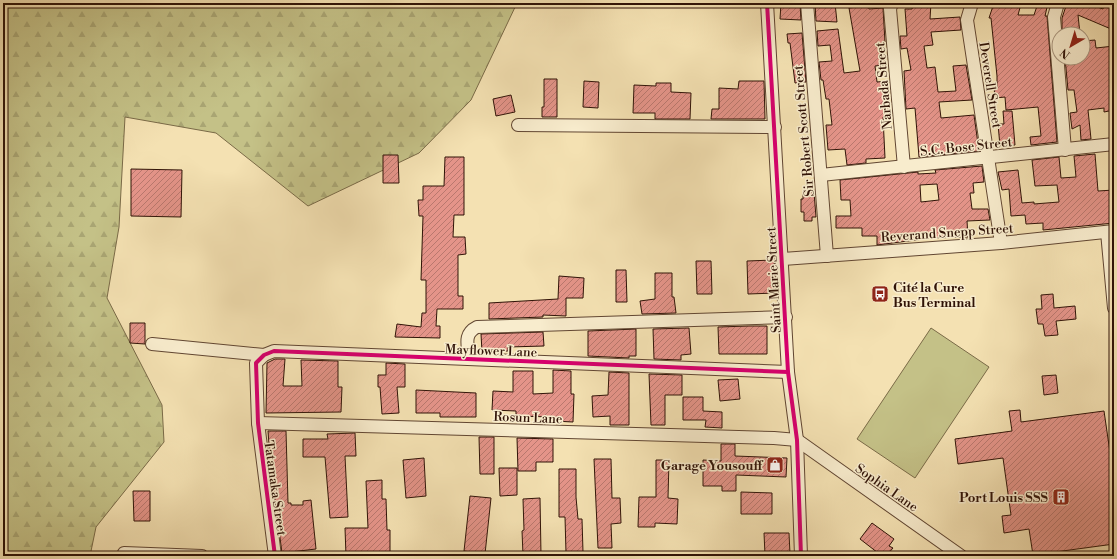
<svg xmlns="http://www.w3.org/2000/svg" width="1117" height="559" font-family="'Libre Bodoni',serif">
<style>
.grass{fill:#c4c187;stroke:#7a6a47}
.forest{fill:url(#forest-firs);stroke:#7a6a47}
.building{fill:url(#building-hatch);stroke:#301307;fill-rule:evenodd}
.lines{fill:none;stroke-linecap:round;stroke-linejoin:round}
.minor-casing{stroke:#614632;stroke-width:14}
.minor{stroke:#f8eccd;stroke-width:12}
.cycleway-casing{stroke:#f8eccd;stroke-width:6}
.cycleway{stroke:#d6006c;stroke-width:4}
.labels{text-anchor:middle;stroke-width:3;stroke-linejoin:round;paint-order:stroke}
.street-label{font-size:13px;fill:#301307;stroke:#f8eccd}
.poi-label{font-size:13px;font-weight:bold;fill:#301307;stroke:#f8eccd;text-anchor:end}
</style>
<defs>
<pattern id="forest-firs" width="22" height="20" patternUnits="userSpaceOnUse"><rect width="22" height="20" fill="#c4c187"/><path d="M5 1l3.5 6h-7zM16 11l3.5 6h-7z" fill="#a9a573"/></pattern>
<pattern id="building-hatch" width="6" height="6" patternUnits="userSpaceOnUse"><rect width="6" height="6" fill="#e49489"/><path d="M-1 1l2-2M0 6l6-6M5 7l2-2" fill="none" stroke="#b9786e"/></pattern>
</defs>
<rect width="100%" height="100%" fill="#f4e1b2"/>
<filter id="stains"><feTurbulence type="fractalNoise" baseFrequency=".005" numOctaves="4"/><feColorMatrix values="0 0 0 0 .2 0 0 0 0 .09 0 0 0 0 .02 0 0 0 .5 -.17"/></filter>
<radialGradient id="worn" r=".72"><stop offset=".6" stop-color="#630" stop-opacity="0"/><stop offset="1" stop-color="#630" stop-opacity=".3"/></radialGradient>
<polygon class="grass" points="931,328 989,367 915,478 857,439"/>
<polygon class="forest" points="3,3 517,3 471,100 419,153 308,206 216,133 125,117 119,227 107,298 162,405 164,442 96,527 90,556 3,556"/>
<g class="building">
<polygon points="781,3 800,3 801,20 780,19"/>
<polygon points="815,3 835,3 837,22 816,21"/>
<polygon points="914,3 931,3 930,19 960,17 961,30 931,32 933,45 924,46 927,68 935,67 938,92 956,91 953,66 966,65 972,100 939,102 941,118 974,115 979,151 919,157 915,108 906,109 904,71 911,70 907,48 901,49 900,36 907,36 905,9 912,9"/>
<polygon points="994,3 1021,4 1018,15 1034,15 1038,3 1048,3 1045,16 1047,16 1057,142 1031,145 1030,137 1041,136 1038,107 1006,110 1005,97 995,98 994,87 997,87 997,76 991,18 989,18"/>
<polygon points="1067,3 1086,3 1103,9 1105,3 1114,3 1114,20 1111,29 1078,15 1080,34 1069,34 1068,29 1062,29 1062,18"/>
<polygon points="868,6 869,9 883,8 885,42 883,42 885,65 875,66 877,82 888,81 890,116 883,117 885,158 866,159 866,163 847,165 845,149 828,150 826,125 832,125 829,99 826,99 823,80 821,80 819,62 832,61 830,45 818,46 817,31 838,29 844,73 860,71 849,8"/>
<polygon points="802,33 806,82 795,83 790,43 788,43 787,34"/>
<polygon points="1095,40 1096,48 1114,46 1114,61 1112,61 1114,110 1104,112 1104,108 1088,110 1091,139 1081,140 1080,125 1072,129 1070,113 1077,112 1074,90 1068,90 1065,58 1083,58 1083,41"/>
<polygon points="544,79 557,79 557,117 542,117 542,107 544,107"/>
<polygon points="584,81 599,82 598,108 583,107"/>
<polygon points="739,81 764,81 765,119 711,119 712,109 719,109 719,88 738,89"/>
<polygon points="656,83 671,83 671,92 691,93 690,119 655,119 655,113 633,113 634,85 656,86"/>
<polygon points="511,95 515,112 496,116 493,99"/>
<polygon points="1003,111 1012,111 1015,145 1000,146 998,124 1004,124"/>
<polygon points="1095,154 1098,191 1114,190 1114,223 1043,230 1043,223 1026,224 1025,215 1011,216 1009,189 1002,190 998,172 1018,170 1022,203 1034,202 1034,204 1059,202 1057,185 1035,186 1032,160 1059,157 1061,178 1076,177 1074,156"/>
<polygon points="383,155 398,155 399,183 383,183"/>
<polygon points="445,157 464,157 464,215 454,215 453,237 465,237 466,254 458,255 458,296 463,296 463,309 437,309 436,326 440,326 440,338 395,337 397,324 421,327 422,313 426,313 426,280 421,280 423,216 419,216 418,200 423,200 423,186 444,186"/>
<path d="M982 166 984 182 973 183 974 193H970L972 209H988L990 220 967 221 968 237 931 238 877 245V236H862V228H836V216H851L850 200H841L840 180 918 172V174L936 173 935 170ZM937 184 939 200 921 202 920 185Z"/>
<polygon points="131,169 182,170 181,217 131,216"/>
<polygon points="803,192 814,192 816,217 812,217 812,221 804,221 804,212 801,212 801,199 803,199"/>
<polygon points="774,260 776,293 748,294 747,261"/>
<polygon points="696,261 711,261 712,294 697,294"/>
<polygon points="616,270 626,270 627,302 616,302"/>
<polygon points="655,273 672,273 672,297 674,297 676,313 642,314 640,301 655,299"/>
<polygon points="559,276 584,278 583,298 566,298 566,316 543,315 543,317 489,319 489,303 558,299"/>
<polygon points="1053,294 1054,308 1075,306 1076,319 1056,321 1058,335 1045,336 1043,324 1038,324 1036,309 1042,309 1041,295"/>
<polygon points="130,323 145,323 145,344 130,343"/>
<polygon points="749,326 767,326 767,354 719,354 718,327"/>
<polygon points="689,328 691,354 681,355 681,360 654,359 653,329"/>
<polygon points="636,329 636,356 629,356 629,358 588,356 588,331"/>
<polygon points="543,332 544,346 508,347 508,351 482,352 481,334"/>
<polygon points="275,359 285,359 283,386 302,386 301,360 338,361 338,387 342,387 341,412 266,413 267,363"/>
<polygon points="386,363 405,364 405,387 397,387 399,413 382,414 380,387 378,387 378,375 386,375"/>
<polygon points="553,370 571,371 571,394 574,394 573,422 554,421 554,417 516,416 516,411 492,410 493,391 513,392 513,371 533,371 533,394 553,393"/>
<polygon points="609,372 629,373 629,425 610,425 610,416 593,417 592,396 608,395"/>
<polygon points="649,374 682,375 682,395 665,395 665,425 651,425"/>
<polygon points="1056,375 1058,393 1044,395 1042,376"/>
<polygon points="738,379 740,399 720,401 718,380"/>
<polygon points="416,390 476,393 476,417 440,417 440,413 416,413"/>
<polygon points="683,397 703,397 703,411 722,412 722,428 705,427 706,420 683,420"/>
<polygon points="1020,410 1021,422 1104,411 1114,480 1114,544 1033,555 1029,529 1004,533 1002,516 1011,515 1003,458 958,464 955,439 1012,431 1009,411"/>
<polygon points="268,431 286,431 288,503 291,503 291,505 303,505 303,501 311,500 316,549 282,553 273,485 273,458 270,458"/>
<polygon points="355,433 356,456 345,456 348,517 330,518 325,457 303,457 303,439 328,439 327,434"/>
<polygon points="479,437 494,437 494,474 480,474"/>
<polygon points="517,438 553,439 553,462 536,462 536,471 518,471"/>
<polygon points="721,444 735,444 735,456 787,458 786,477 736,475 736,491 722,491 722,486 703,486 703,460 721,461"/>
<polygon points="424,458 426,496 406,498 403,460"/>
<polygon points="594,459 611,459 612,498 620,498 621,523 611,524 612,548 598,548"/>
<polygon points="656,460 669,460 668,498 678,499 677,524 655,523 655,527 638,527 639,497 656,497"/>
<polygon points="499,468 517,468 517,495 500,496"/>
<polygon points="559,469 576,469 576,497 578,519 582,519 583,552 566,553 565,517 559,517"/>
<polygon points="382,480 382,499 386,499 387,530 390,530 390,555 346,556 345,528 368,528 366,481"/>
<polygon points="133,491 150,491 150,521 134,521"/>
<polygon points="741,492 772,493 772,514 741,514"/>
<polygon points="470,496 491,498 485,554 464,551"/>
<polygon points="540,498 541,555 523,555 522,531 524,530 523,499"/>
<polygon points="872,523 894,539 889,546 893,548 886,556 882,556 860,539"/>
<polygon points="764,533 789,533 790,554 765,555"/>
</g>
<g class="lines">
<g class="minor-casing">
<g id="minor">
<polyline points="767,3 788,372 797,440 801,556"/>
<polyline points="807,3 827,256"/>
<polyline points="892,3 890,9 904,167"/>
<polyline points="972,3 967,20 1001,243"/>
<polyline points="1058,3 1054,17 1065,150"/>
<polyline points="518,125 775,127"/>
<polyline points="821,175 1114,144"/>
<polyline points="1107,232 1114,308"/>
<polyline points="783,259 1001,243 1114,231"/>
<polyline points="152,344 264,355"/>
<path d="M469 359C468 345 463 334 477 327L786 317"/>
<polyline points="258,423 774,438 797,440"/>
<polyline points="797,440 961,556"/>
<polyline points="124,553 202,556"/>
<polyline points="275,556 258,423 256,363 264,355 274,351 788,372"/>
</g>
</g>
<use href="#minor" class="minor"/>
<g class="cycleway-casing">
<g id="cycleway">
<polyline points="767,3 788,372 797,440 801,556"/>
<polyline points="275,556 258,423 256,363 264,355 274,351 788,372"/>
</g>
</g>
<use href="#cycleway" class="cycleway"/>
</g>
<defs>
<g id="bus-square" transform="scale(0.9)"><rect x="-9" y="-9" width="18" height="18" rx="4" fill="#8f2418" stroke="#f8eccd"/><path d="M-5-6H5V4H4V6H2V4H-2V6H-4V4H-5ZM-3.5-4V0h7V-4ZM-3.5 1.2v1.5H-2V1.2ZM2 1.2v1.5H3.5V1.2Z" fill="#fff"/></g>
<g id="shop-square" transform="scale(0.9)"><rect x="-9" y="-9" width="18" height="18" rx="4" fill="#8f2418" stroke="#f8eccd"/><path d="M-5-2.5h2.3a2.7 3.5 0 0 1 5.4 0H5L5.5 6h-11ZM-1.5-2.5h3a1.5 2.3 0 0 0-3 0Z" fill="#fff"/></g>
<g id="building-square" transform="scale(0.9)"><rect x="-9" y="-9" width="18" height="18" rx="4" fill="#8f2418" stroke="#f8eccd"/><path d="M-4-6H4V6H1V3H-1V6H-4ZM-2.5-4.3h1.7v1.8h-1.7ZM.8-4.3h1.7v1.8H.8ZM-2.5-1h1.7V.8h-1.7ZM.8-1h1.7V.8H.8Z" fill="#fff"/></g>
</defs>
<g fill-rule="evenodd">
<use href="#bus-square" x="880" y="294"/>
<use href="#shop-square" x="775" y="465"/>
<use href="#building-square" x="1061" y="497"/>
</g>
<g class="labels">
<g class="street-label">
<text transform="translate(991 85) rotate(81)" y="5">Deverell Street</text>
<text transform="translate(883 86) rotate(-95)" y="5">Narbada Street</text>
<text transform="translate(803 131) rotate(-95)" y="5">Sir Robert Scott Street</text>
<text transform="translate(966 146) rotate(-6)" y="5">S.C. Bose Street</text>
<text transform="translate(947 232) rotate(-4)" y="5">Reverand Snepp Street</text>
<text transform="translate(773 280) rotate(-93)" y="5">Saint Marie Street</text>
<text transform="translate(491 350) rotate(2)" y="5">Mayflower Lane</text>
<text transform="translate(528 417) rotate(2)" y="5">Rosun Lane</text>
<text transform="translate(887 487) rotate(35)" y="5">Sophia Lane</text>
<text transform="translate(276 488) rotate(82)" y="5">Tatamaka Street</text>
</g>
<g class="poi-label">
<text x="893" y="292" text-anchor="start">Cité la Cure<tspan x="893" dy="15">Bus Terminal</tspan></text>
<text x="762" y="470">Garage Yousouff</text>
<text x="1048" y="502">Port Louis SSS</text>
</g>
</g>
<rect width="1117" height="559" fill="none" stroke="#f4e1b2" stroke-width="16"/>
<rect x="4" y="4" width="1109" height="551" fill="none" stroke="#301307" stroke-width="2"/>
<rect x="8" y="8" width="1101" height="543" fill="none" stroke="#301307"/>
<g transform="translate(1071 46) rotate(218)"><circle r="19" fill="#f8eccd" stroke="#a8957e"/>
<path d="M0-3L7 15L0 10L-7 15Z" fill="#8f2418"/>
<text y="-6" font-size="11" font-weight="bold" text-anchor="middle" fill="#301307">N</text>
</g>
<rect width="100%" height="100%" filter="url(#stains)"/>
<rect width="100%" height="100%" fill="url(#worn)"/>
</svg>
